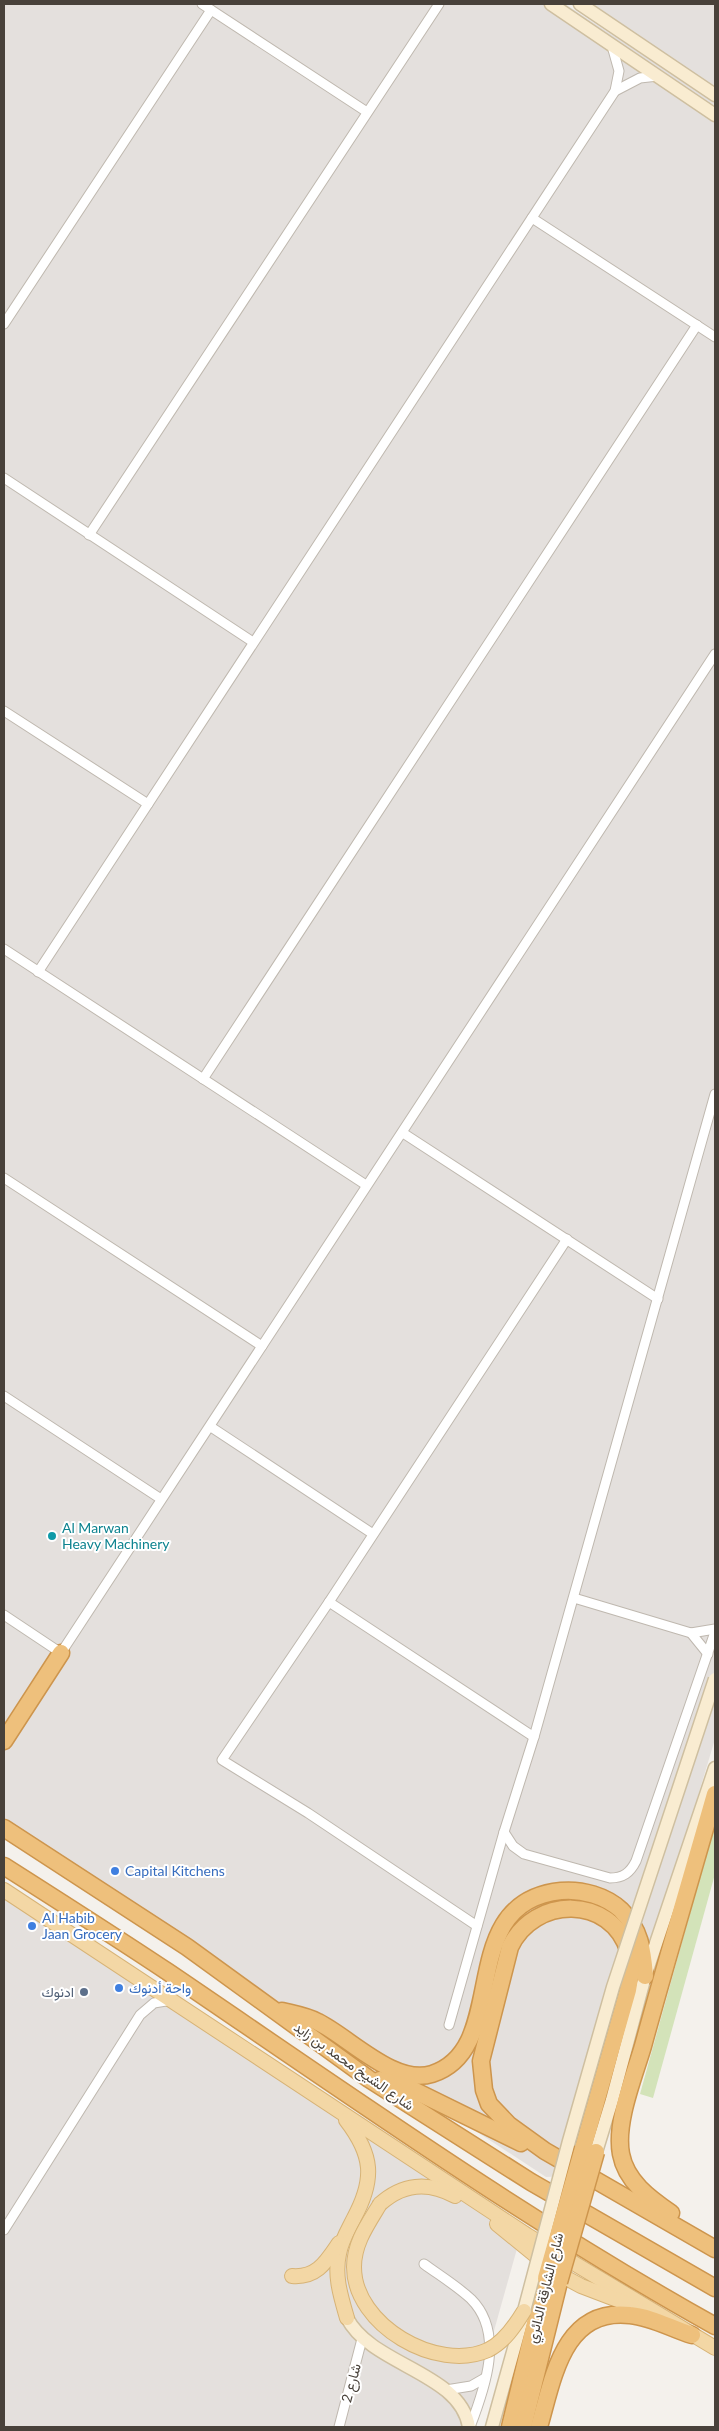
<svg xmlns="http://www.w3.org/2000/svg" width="719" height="2431" font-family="Lato,Vazirmatn,sans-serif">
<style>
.industrial{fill:#e4e0dd}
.green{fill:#d3e3b9}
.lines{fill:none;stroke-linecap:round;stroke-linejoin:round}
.street-casing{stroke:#bfb8af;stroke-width:11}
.secondary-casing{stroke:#cebfa0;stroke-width:15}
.primary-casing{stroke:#d7b376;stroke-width:16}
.highway-casing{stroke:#cd954d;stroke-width:19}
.street{stroke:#fff;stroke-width:9}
.secondary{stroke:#f9ecd1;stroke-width:12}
.primary{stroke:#f3d7a5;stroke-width:14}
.highway{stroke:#eec07c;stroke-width:16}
.secondary-bridge-casing{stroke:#cebfa0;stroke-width:15;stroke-linecap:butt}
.primary-bridge-casing{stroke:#d7b376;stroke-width:16;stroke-linecap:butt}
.highway-bridge-casing{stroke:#cd954d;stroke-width:19;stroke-linecap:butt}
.secondary-bridge{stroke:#f9ecd1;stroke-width:12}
.primary-bridge{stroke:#f3d7a5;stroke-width:14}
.highway-bridge{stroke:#eec07c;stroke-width:16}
.culture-dot{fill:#0f9aa8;stroke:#fff;stroke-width:2}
.shop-dot{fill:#3f7fe0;stroke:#fff;stroke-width:2}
.service-dot{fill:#5c6f8a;stroke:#fff;stroke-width:2}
.labels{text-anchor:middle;stroke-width:4;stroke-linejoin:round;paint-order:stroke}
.culture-label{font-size:14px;fill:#0d838f;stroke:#fff;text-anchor:start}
.shop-label{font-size:14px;fill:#366cbe;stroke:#fff;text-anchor:start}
.service-label{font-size:14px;fill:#4e5e75;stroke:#fff;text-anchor:end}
.street-label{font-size:14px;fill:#48413a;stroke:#fff}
</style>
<rect width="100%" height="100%" fill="#f4f1ec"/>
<g class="industrial">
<polygon points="4,4 565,4 715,102 715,1739 584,2175 546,2177 4,1822"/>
<polygon points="581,4 715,4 715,94"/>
<polygon points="4,1893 520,2238 467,2427 4,2427"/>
</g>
<polygon class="green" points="715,1823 715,1874 653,2098 640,2094"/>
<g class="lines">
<g class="street-casing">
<g id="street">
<polyline points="202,4 367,112"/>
<polyline points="615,91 640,78 658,76"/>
<polyline points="532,218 715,337"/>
<polyline points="4,324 211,10"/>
<polyline points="4,478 253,642"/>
<polyline points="89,535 439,4"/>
<polyline points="4,711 148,804"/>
<polyline points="4,949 366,1185"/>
<polyline points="38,972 615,91 619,71 612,46"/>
<polyline points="203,1079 697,325"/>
<polyline points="403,1133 658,1299"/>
<polyline points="4,1178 262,1346"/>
<polyline points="4,1396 161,1499"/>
<polyline points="211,1427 373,1534"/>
<polyline points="574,1598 691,1633 715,1629"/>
<polyline points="329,1602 534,1737"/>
<polyline points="4,1615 61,1653 715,654"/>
<polyline points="691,1633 708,1654"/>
<path d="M504 1832 513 1846 524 1854 610 1878C623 1878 630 1873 636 1861L715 1632"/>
<polyline points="477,1926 308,1813 222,1760 329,1602 567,1239"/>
<polyline points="449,2025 504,1832 534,1737 715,1094"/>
<polyline points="4,2230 140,2015 154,2003 172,2000"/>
<path d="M424 2264C439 2275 457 2286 471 2299 505 2333 485 2388 470 2427"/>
<polyline points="446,2390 471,2386 485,2378"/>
<polyline points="339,2427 362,2339"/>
</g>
</g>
<g class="secondary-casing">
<g id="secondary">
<polyline points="551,4 715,115"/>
<polyline points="580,4 715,95"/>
<polyline points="596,2152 612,2100 645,1976 715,1768"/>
<path d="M347 2318C372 2366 460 2372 469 2427"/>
<polyline points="492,2427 523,2316"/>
</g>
</g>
<g class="primary-casing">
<g id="primary">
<polyline points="4,1890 527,2235 715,2348"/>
<path d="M346 2120C373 2155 375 2179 354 2218 348 2230 341 2241 339 2254 334 2276 341 2297 347 2318"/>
<path d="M380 2204C402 2184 428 2181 455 2196"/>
<polyline points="497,2224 557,2273 581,2286 636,2307"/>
<path d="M292 2276C317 2278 326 2262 339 2243"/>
</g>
</g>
<g class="highway-casing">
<g id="highway">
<polyline points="4,1741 61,1653"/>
<polyline points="4,1828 187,1947 369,2079 531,2182 715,2288"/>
<path d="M4 1866C59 1901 114 1936 168 1972 348 2094 525 2220 715 2326"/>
<path d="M282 2011C294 2014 307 2016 318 2022 350 2038 395 2086 432 2074 513 2048 452 1902 561 1891 582 1889 606 1896 621 1910 640 1929 643 1950 645 1976"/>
<polyline points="380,2080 407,2087 521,2143"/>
<path d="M583 2148 628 1990C630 1978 633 1964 629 1952 611 1894 534 1896 510 1947L481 2061 484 2090 489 2104 509 2125 545 2151 715 2249"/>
<path d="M671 2213C649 2198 626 2181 621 2154 615 2122 634 2077 643 2046 666 1962 691 1878 715 1794"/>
<polyline points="510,2427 546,2278"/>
<polyline points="523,2427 559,2282"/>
<path d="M539 2427C553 2379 563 2307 630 2315 652 2317 672 2329 692 2335"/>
</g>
</g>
<use href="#street" class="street"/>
<use href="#secondary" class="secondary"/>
<use href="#primary" class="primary"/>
<use href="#highway" class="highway"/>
<g class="secondary-bridge-casing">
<polyline id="secondary-bridge" points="524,2311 569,2141 613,1987 715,1679"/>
</g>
<g class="primary-bridge-casing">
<path id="primary-bridge" d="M380 2204C368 2224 354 2243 354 2267 354 2325 437 2373 488 2350 504 2342 515 2326 524 2311"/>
</g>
<g class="highway-bridge-casing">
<g id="highway-bridge">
<polyline points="546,2278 583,2148"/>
<polyline points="559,2282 596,2152"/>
</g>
</g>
<use href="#secondary-bridge" class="secondary-bridge"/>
<use href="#primary-bridge" class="primary-bridge"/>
<use href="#highway-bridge" class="highway-bridge"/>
</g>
<circle class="culture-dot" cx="52" cy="1536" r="5"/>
<g class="shop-dot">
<circle cx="115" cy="1871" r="5"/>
<circle cx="32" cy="1926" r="5"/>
<circle cx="119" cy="1988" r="5"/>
</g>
<circle class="service-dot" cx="84" cy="1992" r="5"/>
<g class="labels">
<g class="culture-label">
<text x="62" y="1533">Al Marwan<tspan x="62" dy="16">Heavy Machinery</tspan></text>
</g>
<g class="shop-label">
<text x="125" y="1876">Capital Kitchens</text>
<text x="42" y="1923">Al Habib<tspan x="42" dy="16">Jaan Grocery</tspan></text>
<text x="129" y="1993">واحة أدنوك</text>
</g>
<g class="service-label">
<text x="74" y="1997">ادنوك</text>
</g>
<g class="street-label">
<text transform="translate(354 2066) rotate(35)" y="5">شارع الشيخ محمد بن زايد</text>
<text transform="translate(545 2288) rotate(-76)" y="5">شارع الشارقة الدائري</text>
<text transform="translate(351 2383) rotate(-75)" y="5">شارع 2</text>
</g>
</g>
<rect width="719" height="2431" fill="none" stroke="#48413a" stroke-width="10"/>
</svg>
